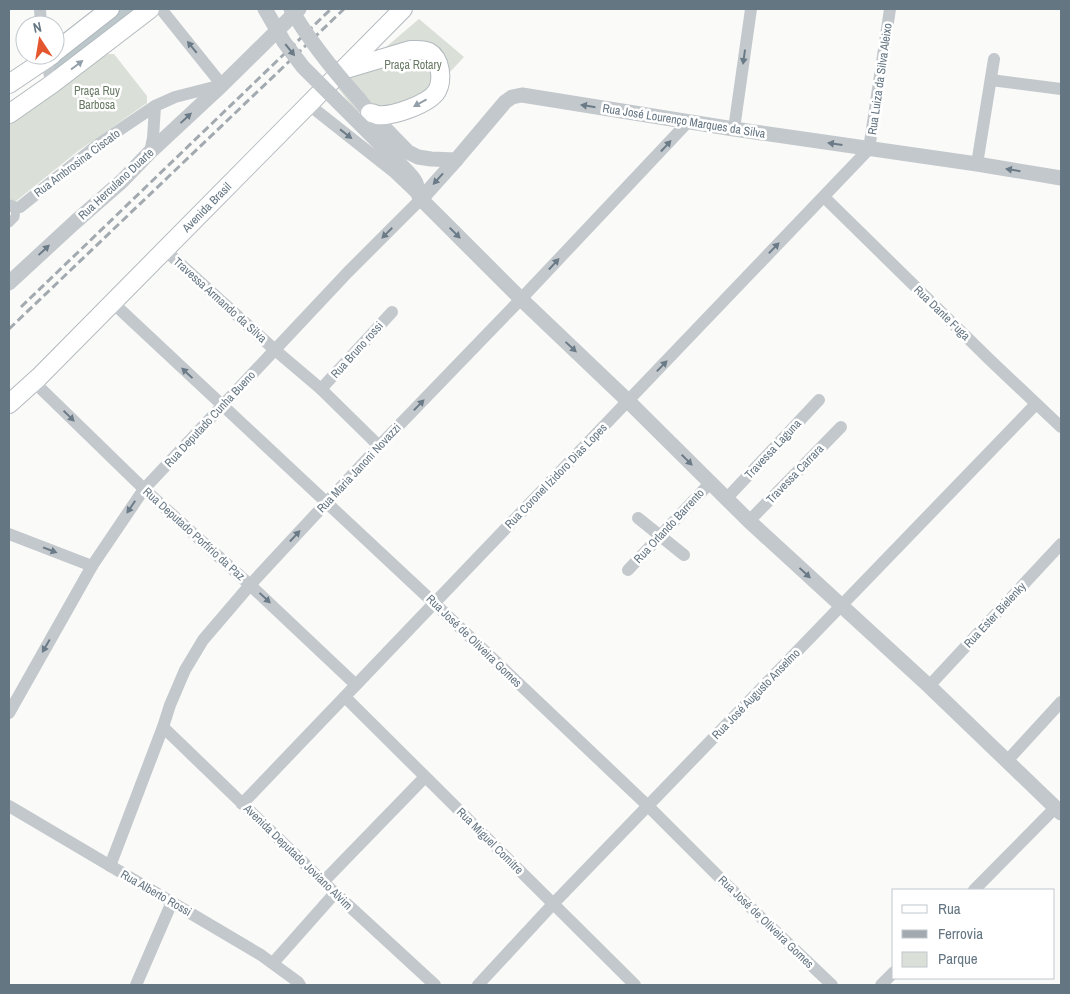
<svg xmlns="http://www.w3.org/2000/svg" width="1070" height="994" font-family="'Archivo Narrow',sans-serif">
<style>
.green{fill:#dadfd7}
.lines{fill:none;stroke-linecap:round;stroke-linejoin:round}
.river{stroke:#bbc7cb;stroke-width:20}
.secondary-casing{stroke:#b3babf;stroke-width:20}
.pedestrian{stroke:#c3c8cc;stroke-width:9}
.minor{stroke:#c3c8cc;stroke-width:12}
.tertiary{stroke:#c3c8cc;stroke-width:15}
.secondary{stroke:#fff;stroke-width:18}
.rail{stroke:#a2aab0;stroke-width:3;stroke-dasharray:8 4;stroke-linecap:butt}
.tertiary-bridge{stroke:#c3c8cc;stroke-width:15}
.oneway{fill:#6a7a87}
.oneway2{fill:#939fa8}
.labels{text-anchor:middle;stroke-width:5;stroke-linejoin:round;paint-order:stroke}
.park-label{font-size:12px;fill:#687a64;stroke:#fff}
.street-label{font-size:12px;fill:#657683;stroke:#fff}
</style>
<rect width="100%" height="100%" fill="#fafaf8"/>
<g class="green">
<polygon points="419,19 464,57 435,88 385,123 356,111 338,88"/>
<polygon points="108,54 114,54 147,96 147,103 78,151 15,202 9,198 9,124 42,100 79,70"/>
</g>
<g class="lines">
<polyline class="river" points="52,66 124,9"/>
<g class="secondary-casing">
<g id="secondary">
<polyline points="55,52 110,9"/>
<path d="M343 70 410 50C416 50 423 49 429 52 441 59 443 80 437 91 429 104 392 117 377 115 375 114 372 113 370 113"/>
<polyline points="9,84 52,55"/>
<polyline points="9,114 52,84 150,9"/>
<path id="s1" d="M9 404 39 377 403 9"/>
</g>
</g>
<polyline class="pedestrian" points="9,223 15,217 16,208"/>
<g class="minor">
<polyline points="40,9 41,25"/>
<polyline points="45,55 52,84"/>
<polyline points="991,80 1061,89"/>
<polyline points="308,104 394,172 417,194"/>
<polyline points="734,129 751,9"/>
<polyline points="150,152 153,138 155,106"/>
<polyline points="977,164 994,59"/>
<polyline points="824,197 989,359 1061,427"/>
<polyline points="9,205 16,208 20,207 100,143 155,106 175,97 222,85 161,9"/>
<polyline points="165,250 275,350 321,389 379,446"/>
<polyline points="112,302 434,603 648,806 730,888 832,985"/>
<polyline points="34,382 144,489 250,585 356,685"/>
<polyline points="321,389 392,312"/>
<polyline points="726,499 819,400"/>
<polyline points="638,518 684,555"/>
<polyline points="749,521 841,427"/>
<polyline points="9,534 92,566"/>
<polyline points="628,570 710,483"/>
<polyline points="929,686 1061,544"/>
<polyline points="345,697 635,985"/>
<polyline points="9,713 92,566 144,489 348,272 421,199"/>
<polyline points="163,727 335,893 435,985"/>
<polyline points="1007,761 1061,702"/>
<polyline points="242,804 869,149 890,9"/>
<polyline points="9,806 261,955 298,982 300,985"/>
<polyline points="110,866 163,727 170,705 185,670 203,640 250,585 379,446 521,299 688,122"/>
<polyline points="324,881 425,777"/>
<polyline points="974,890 1056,807"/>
<polyline points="273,963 335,893"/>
<polyline points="136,985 172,902"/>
<polyline points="478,985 553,904 1036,404"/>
<polyline points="881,985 894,972"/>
</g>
<g class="tertiary">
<polyline points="358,98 370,113 408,152 418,157 431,159 456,160"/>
<path d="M394 158C400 165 413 175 416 183 419 190 415 192 421 199L521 299 628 401 749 521 929 686 1061 813"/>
<polyline points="421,199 456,160 505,102 512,97 522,95 734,129 977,164 1061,178"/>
<polyline points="9,283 74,223 122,181 150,152 222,85 299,9"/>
</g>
<use href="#secondary" class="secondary"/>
<g class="rail">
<polyline points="21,307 331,9"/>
<polyline points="9,329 344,9"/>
</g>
<g class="tertiary-bridge">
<polyline points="265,9 284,42 303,67 394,158"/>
<path d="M291 9C310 42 333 70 358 98"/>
</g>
</g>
<defs><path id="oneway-solid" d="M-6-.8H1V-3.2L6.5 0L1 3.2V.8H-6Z" transform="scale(1.25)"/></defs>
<g class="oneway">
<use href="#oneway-solid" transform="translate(192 47) rotate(-129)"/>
<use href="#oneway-solid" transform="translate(290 50) rotate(51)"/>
<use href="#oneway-solid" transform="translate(744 57) rotate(98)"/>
<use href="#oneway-solid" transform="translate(588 106) rotate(-171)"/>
<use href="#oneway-solid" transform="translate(186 118) rotate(-43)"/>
<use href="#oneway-solid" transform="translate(346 134) rotate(38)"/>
<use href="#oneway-solid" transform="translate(835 144) rotate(-172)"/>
<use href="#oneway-solid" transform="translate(666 146) rotate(-47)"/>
<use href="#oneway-solid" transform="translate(1013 170) rotate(-171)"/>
<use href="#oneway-solid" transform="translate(438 179) rotate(132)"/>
<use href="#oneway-solid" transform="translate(387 233) rotate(135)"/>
<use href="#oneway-solid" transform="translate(455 233) rotate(45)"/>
<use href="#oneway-solid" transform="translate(774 248) rotate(-46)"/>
<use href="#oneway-solid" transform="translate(44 250) rotate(-43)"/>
<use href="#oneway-solid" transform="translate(554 264) rotate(-47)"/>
<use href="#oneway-solid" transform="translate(571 347) rotate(43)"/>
<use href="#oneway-solid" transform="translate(662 366) rotate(-46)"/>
<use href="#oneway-solid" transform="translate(187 373) rotate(-137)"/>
<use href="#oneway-solid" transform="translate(419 405) rotate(-46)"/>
<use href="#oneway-solid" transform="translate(69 416) rotate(44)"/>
<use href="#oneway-solid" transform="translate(687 460) rotate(45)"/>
<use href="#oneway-solid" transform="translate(131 507) rotate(124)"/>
<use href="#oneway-solid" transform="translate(295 536) rotate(-47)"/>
<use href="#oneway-solid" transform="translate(50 550) rotate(21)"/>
<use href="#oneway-solid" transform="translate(805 573) rotate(43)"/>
<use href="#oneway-solid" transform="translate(265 598) rotate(43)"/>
<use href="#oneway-solid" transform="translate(46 646) rotate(120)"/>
</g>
<g class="oneway2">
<use href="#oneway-solid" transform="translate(77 65) rotate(-37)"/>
<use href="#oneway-solid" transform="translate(420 103) rotate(151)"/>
</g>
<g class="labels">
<g class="park-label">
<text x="413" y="69">Praça Rotary</text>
<text x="97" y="95">Praça Ruy<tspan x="97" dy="14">Barbosa</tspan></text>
</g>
<g class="street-label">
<text transform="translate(880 79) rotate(-82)" y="4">Rua Luiza da Silva Aleixo</text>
<text transform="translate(684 121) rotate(9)" y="4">Rua José Lourenço Marques da Silva</text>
<text transform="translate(77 163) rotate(-37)" y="4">Rua Ambrosina Ciscato</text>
<text transform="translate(116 184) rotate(-43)" y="4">Rua Herculano Duarte</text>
<text dy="4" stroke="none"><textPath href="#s1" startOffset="279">Avenida Brasil</textPath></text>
<text transform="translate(220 300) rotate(42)" y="4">Travessa Armando da Silva</text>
<text transform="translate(942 313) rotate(44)" y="4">Rua Dante Fuga</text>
<text transform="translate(357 350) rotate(-48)" y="4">Rua Bruno rossi</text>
<text transform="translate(210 419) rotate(-47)" y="4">Rua Deputado Cunha Bueno</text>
<text transform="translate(773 449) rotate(-47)" y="4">Travessa Laguna</text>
<text transform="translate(359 468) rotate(-47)" y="4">Rua Maria Janoni Novazzi</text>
<text transform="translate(795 474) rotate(-46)" y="4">Travessa Carrara</text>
<text transform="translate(556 476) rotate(-46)" y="4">Rua Coronel Izidoro Dias Lopes</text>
<text transform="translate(669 526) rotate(-47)" y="4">Rua Orlando Barrento</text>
<text transform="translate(194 534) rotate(42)" y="4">Rua Deputado Porfírio da Paz</text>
<text transform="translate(995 615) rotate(-47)" y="4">Rua Ester Bielenky</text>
<text transform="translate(474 641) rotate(44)" y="4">Rua José de Oliveira Gomes</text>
<text transform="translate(756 694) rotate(-46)" y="4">Rua José Augusto Anselmo</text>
<text transform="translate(490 841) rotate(45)" y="4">Rua Miguel Comitre</text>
<text transform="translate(298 857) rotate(44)" y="4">Avenida Deputado Joviano Alvim</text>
<text transform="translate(156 893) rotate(30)" y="4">Rua Alberto Rossi</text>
<text transform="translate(766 922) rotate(44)" y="4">Rua José de Oliveira Gomes</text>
</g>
</g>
<rect width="1070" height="994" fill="none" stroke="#657683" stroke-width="20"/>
<rect x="892" y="889" width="162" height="90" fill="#ffffff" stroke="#c1c8cd"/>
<rect x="902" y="905" width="25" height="8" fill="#ffffff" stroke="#c1c8cd"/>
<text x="938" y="914" font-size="15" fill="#657683">Rua</text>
<rect x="902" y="930" width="25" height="8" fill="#a2aab0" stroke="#c1c8cd"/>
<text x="938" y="939" font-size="15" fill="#657683">Ferrovia</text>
<rect x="902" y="952" width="25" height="15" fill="#dadfd7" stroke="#c1c8cd"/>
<text x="938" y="964" font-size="15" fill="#657683">Parque</text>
<g transform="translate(40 40) rotate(348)"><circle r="24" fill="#ffffff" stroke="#c1c8cd"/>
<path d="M0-4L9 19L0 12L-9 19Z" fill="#e4572e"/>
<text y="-8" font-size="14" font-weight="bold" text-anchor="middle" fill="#657683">N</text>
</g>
</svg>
